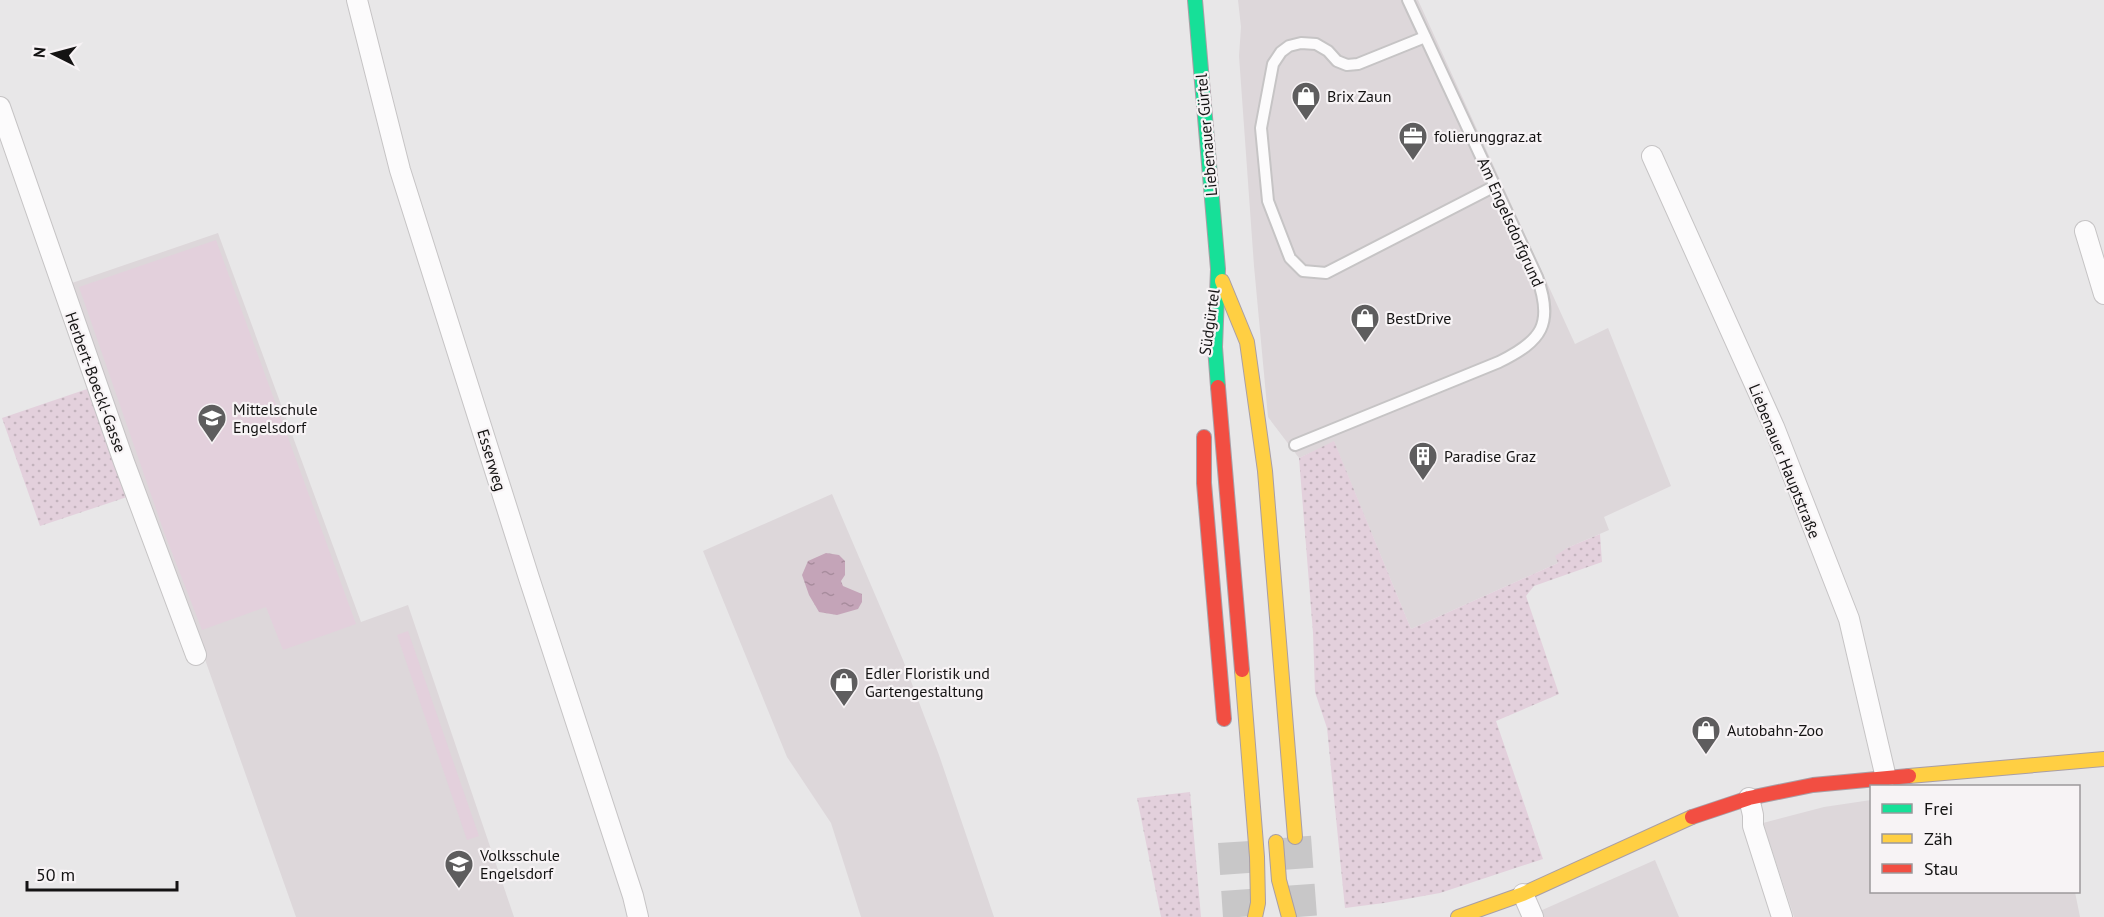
<svg xmlns="http://www.w3.org/2000/svg" width="2104" height="917" font-family="'PT Sans',sans-serif">
<style>
.built{fill:#ddd7da}
.grass{fill:url(#grass-dots)}
.garden{fill:#e3d0dc}
.water{fill:url(#water-ripples)}
.lines{fill:none;stroke-linecap:round;stroke-linejoin:round}
.primary-tunnel{stroke:#c8c7c8;stroke-width:32;stroke-dasharray:32 16;stroke-linecap:butt}
.lane-casing{stroke:#c6c4c5;stroke-width:14}
.street-casing{stroke:#c6c4c5;stroke-width:22}
.fast-casing{stroke:#a99ea5;stroke-width:16}
.slow-casing{stroke:#a99ea5;stroke-width:16}
.jam-casing{stroke:#a99ea5;stroke-width:16}
.lane{stroke:#fcfbfc;stroke-width:10}
.street{stroke:#fcfbfc;stroke-width:20}
.fast{stroke:#16e098;stroke-width:14}
.slow{stroke:#ffcf43;stroke-width:14}
.jam{stroke:#f24e42;stroke-width:14}
.labels{text-anchor:middle;stroke-width:4.5;stroke-linejoin:round;paint-order:stroke}
.poi-label{font-size:16px;fill:#141313;stroke:#f7f3f5;text-anchor:start}
.street-label{font-size:16px;fill:#141313;stroke:#f7f3f5}
</style>
<defs>
<pattern id="grass-dots" width="8" height="8" patternUnits="userSpaceOnUse" patternTransform="scale(1.5)"><rect width="8" height="8" fill="#e3d0dc"/><path d="M2 2h.1M6 6h.1" fill="none" stroke="#c2b2bc" stroke-width="1.8" stroke-linecap="round"/></pattern>
<pattern id="water-ripples" width="26" height="14" patternUnits="userSpaceOnUse" patternTransform="scale(1.5)"><rect width="26" height="14" fill="#c4a4b8"/><path d="M2 4q2-2 4 0t4 0M15 11q2-2 4 0t4 0" fill="none" stroke="#a88c9d"/></pattern>
</defs>
<rect width="100%" height="100%" fill="#e8e7e8"/>
<g class="built">
<polygon points="1238,0 1418,0 1575,344 1608,328 1671,486 1604,517 1609,530 1567,548 1558,563 1411,629 1334,442 1299,458 1268,417 1254,266 1239,56 1241,27"/>
<polygon points="218,233 361,622 408,605 514,917 296,917 72,283"/>
<polygon points="832,494 903,660 939,755 994,917 861,917 831,823 787,757 703,551"/>
<polygon points="1871,800 1872,892 2075,892 2080,917 1794,917 1763,823 1824,807"/>
<polygon points="1655,860 1679,917 1543,917 1540,911"/>
</g>
<g class="grass">
<polygon points="90,388 130,496 40,526 2,418"/>
<polygon points="1334,441 1411,629 1558,563 1555,556 1567,548 1600,534 1602,562 1534,586 1526,596 1559,694 1496,721 1543,859 1440,893 1384,903 1345,908 1327,728 1315,692 1313,633 1299,458"/>
<polygon points="1190,792 1201,917 1161,917 1137,798"/>
</g>
<g class="garden">
<polygon points="216,240 356,624 283,650 266,607 202,630 164,532 79,287"/>
<polygon points="408,631 479,836 467,840 397,635"/>
</g>
<polygon class="water" points="826,553 839,555 845,561 845,575 841,581 843,586 862,594 862,602 858,609 837,615 819,612 809,595 802,575 808,561"/>
<g class="lines">
<g class="primary-tunnel">
<polyline points="1295,837 1301,917"/>
<polyline points="1234,842 1239,917"/>
</g>
<g class="lane-casing">
<g id="lane">
<polyline points="1425,37 1358,64 1347,65 1337,61 1328,51 1316,44 1301,43 1289,46 1281,52 1273,64 1261,128 1268,201 1290,258 1303,271 1326,273 1495,186"/>
<path d="M1295 445 1499 362C1542 341 1554 324 1537 277L1408 0"/>
</g>
</g>
<g class="street-casing">
<g id="street">
<polyline points="357,0 400,170 529,578 633,896 638,917"/>
<polyline points="0,107 124,462 196,655"/>
<polyline points="1652,156 1774,427 1849,619 1886,778"/>
<polyline points="2085,231 2104,294"/>
<polyline points="1749,798 1753,815 1753,826 1782,917"/>
<polyline points="1523,894 1533,917"/>
</g>
</g>
<g class="fast-casing">
<polyline id="fast" points="1195,0 1218,269 1215,347 1218,387"/>
</g>
<g class="slow-casing">
<g id="slow">
<polyline points="1222,281 1247,342 1265,471 1295,837"/>
<polyline points="1242,670 1257,857 1258,903 1255,917"/>
<polyline points="1909,776 2104,759"/>
<polyline points="1276,842 1279,880 1289,917"/>
<polyline points="1458,917 1523,894 1692,817"/>
</g>
</g>
<g class="jam-casing">
<g id="jam">
<polyline points="1218,387 1242,670"/>
<polyline points="1204,437 1204,483 1224,719"/>
<polyline points="1692,817 1749,798 1813,785 1909,776"/>
</g>
</g>
<use href="#lane" class="lane"/>
<use href="#street" class="street"/>
<use href="#fast" class="fast"/>
<use href="#slow" class="slow"/>
<use href="#jam" class="jam"/>
</g>
<defs>
<g id="shop-pin" transform="scale(1.5)"><path d="M0 17L-7.5 6A9.5 9.5 0 1 1 7.5 6Z" fill="#5e5d5e" stroke="#f7f3f5"/><path d="M-5-2.5h2.3a2.7 3.5 0 0 1 5.4 0H5L5.5 6h-11ZM-1.5-2.5h3a1.5 2.3 0 0 0-3 0Z" fill="#fff"/></g>
<g id="office-pin" transform="scale(1.5)"><path d="M0 17L-7.5 6A9.5 9.5 0 1 1 7.5 6Z" fill="#5e5d5e" stroke="#f7f3f5"/><path d="M-6-3h4V-5.5h4V-3h4V5H-6ZM-1-4.5V-3h2v-1.5ZM-6 0V1H6V0Z" fill="#fff"/></g>
<g id="school-pin" transform="scale(1.5)"><path d="M0 17L-7.5 6A9.5 9.5 0 1 1 7.5 6Z" fill="#5e5d5e" stroke="#f7f3f5"/><path d="M0-5L7-2L0 1L-7-2ZM-4 1L0 2.5L4 1V4Q0 6-4 4Z" fill="#fff"/></g>
<g id="building-pin" transform="scale(1.5)"><path d="M0 17L-7.5 6A9.5 9.5 0 1 1 7.5 6Z" fill="#5e5d5e" stroke="#f7f3f5"/><path d="M-4-6H4V6H1V3H-1V6H-4ZM-2.5-4.3h1.7v1.8h-1.7ZM.8-4.3h1.7v1.8H.8ZM-2.5-1h1.7V.8h-1.7ZM.8-1h1.7V.8H.8Z" fill="#fff"/></g>
</defs>
<g fill-rule="evenodd">
<use href="#shop-pin" x="1306" y="96"/>
<use href="#office-pin" x="1413" y="136"/>
<use href="#shop-pin" x="1365" y="318"/>
<use href="#school-pin" x="212" y="418"/>
<use href="#building-pin" x="1423" y="456"/>
<use href="#shop-pin" x="844" y="682"/>
<use href="#shop-pin" x="1706" y="730"/>
<use href="#school-pin" x="459" y="864"/>
</g>
<g class="labels">
<g class="poi-label">
<text x="1327" y="102">Brix Zaun</text>
<text x="1434" y="142">folierunggraz.at</text>
<text x="1386" y="324">BestDrive</text>
<text x="233" y="415">Mittelschule<tspan x="233" dy="18">Engelsdorf</tspan></text>
<text x="1444" y="462">Paradise Graz</text>
<text x="865" y="679">Edler Floristik und<tspan x="865" dy="18">Gartengestaltung</tspan></text>
<text x="1727" y="736">Autobahn-Zoo</text>
<text x="480" y="861">Volksschule<tspan x="480" dy="18">Engelsdorf</tspan></text>
</g>
<g class="street-label">
<text transform="translate(1206 135) rotate(-95)" y="6">Liebenauer Gürtel</text>
<text transform="translate(1511 222) rotate(66)" y="6">Am Engelsdorfgrund</text>
<text transform="translate(1209 322) rotate(-82)" y="6">Südgürtel</text>
<text transform="translate(96 382) rotate(70)" y="6">Herbert-Boeckl-Gasse</text>
<text transform="translate(492 460) rotate(73)" y="6">Esserweg</text>
<text transform="translate(1785 461) rotate(68)" y="6">Liebenauer Hauptstraße</text>
</g>
</g>
<rect x="1870" y="785" width="210" height="108" fill="#f7f3f5" stroke="#9c999b" stroke-width="1.5"/>
<rect x="1882" y="804" width="30" height="9" fill="#16e098" stroke="#9c999b" stroke-width="1.5"/>
<text x="1924" y="815" font-size="18" fill="#141313">Frei</text>
<rect x="1882" y="834" width="30" height="9" fill="#ffcf43" stroke="#9c999b" stroke-width="1.5"/>
<text x="1924" y="845" font-size="18" fill="#141313">Zäh</text>
<rect x="1882" y="864" width="30" height="9" fill="#f24e42" stroke="#9c999b" stroke-width="1.5"/>
<text x="1924" y="875" font-size="18" fill="#141313">Stau</text>
<g transform="translate(54 54) rotate(276)" stroke="#f7f3f5" stroke-width="4.5" paint-order="stroke">
<path d="M0-4.5L10 22L0 15L-10 22Z" fill="#141313"/>
<text y="-9" font-size="16" font-weight="bold" text-anchor="middle" fill="#141313">N</text>
</g>
<path d="M27 881v9h150v-9" fill="none" stroke="#141313" stroke-width="3"/>
<text x="36" y="881" font-size="18" fill="#141313" stroke="#f7f3f5" stroke-width="4.5" paint-order="stroke">50 m</text>
</svg>
